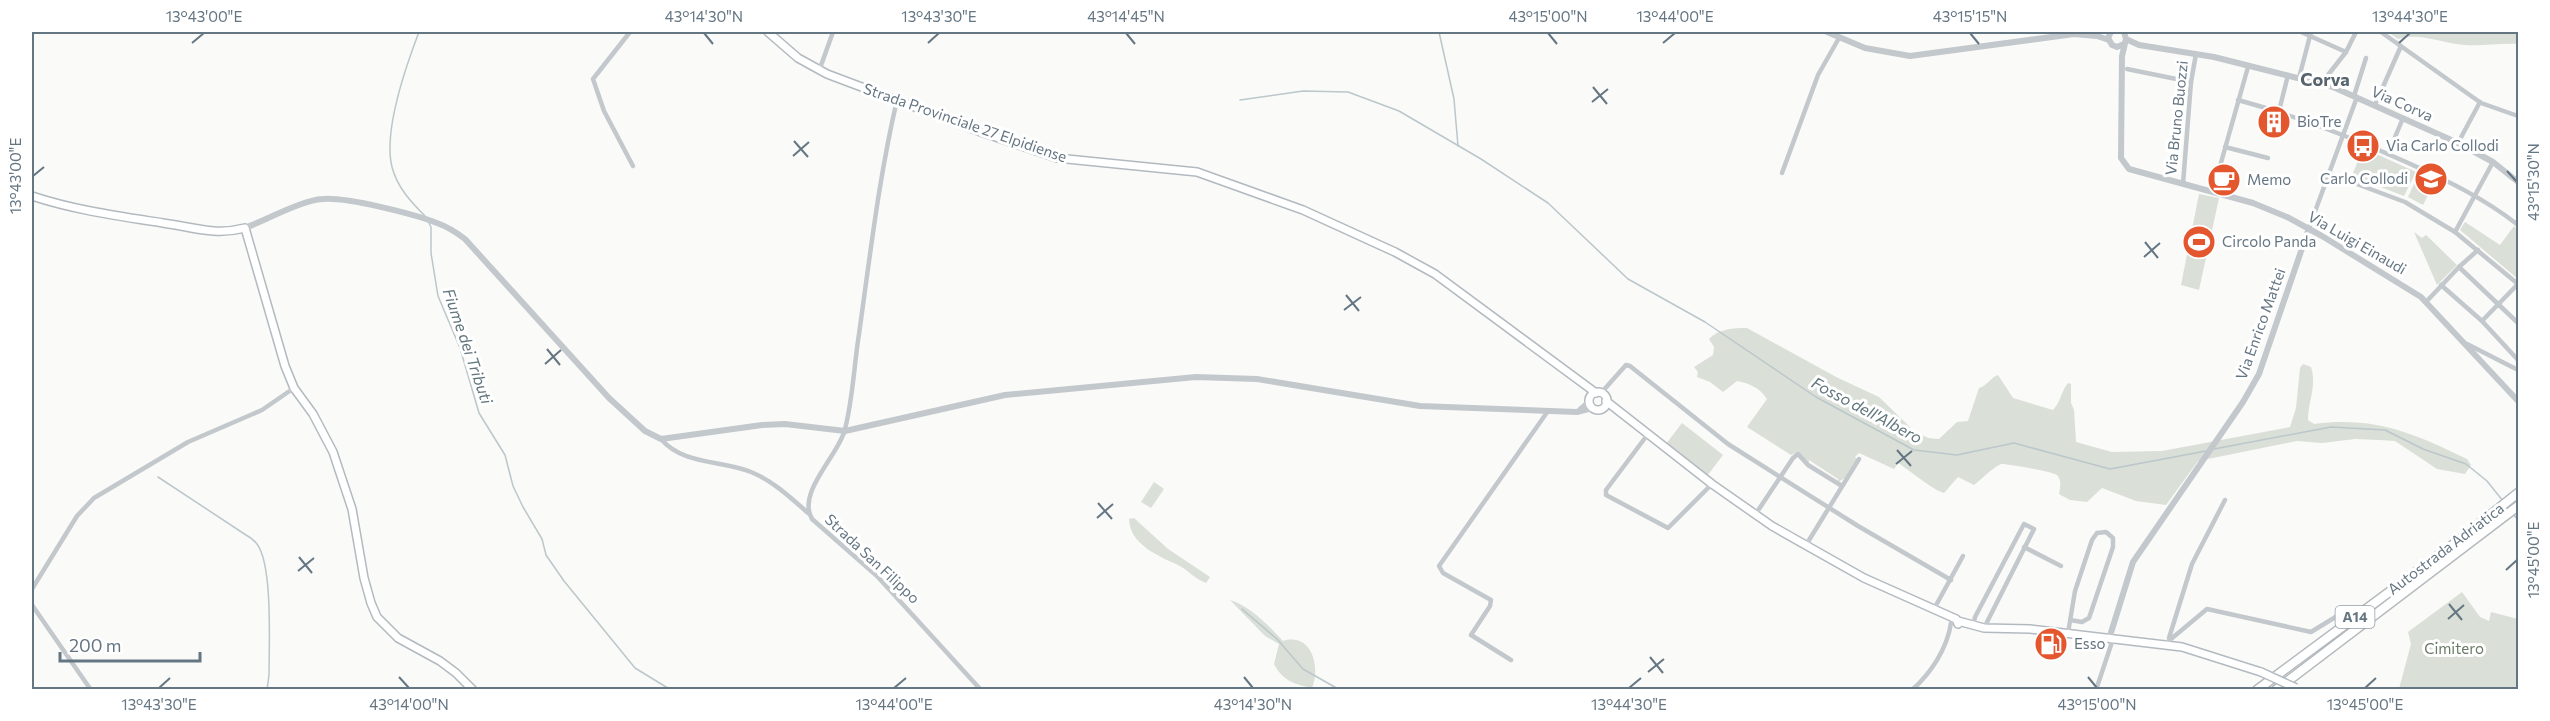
<svg xmlns="http://www.w3.org/2000/svg" width="2550" height="721" font-family="Commissioner,sans-serif">
<style>
.green{fill:#dadfd7}
.lines{fill:none;stroke-linecap:round;stroke-linejoin:round}
.stream{stroke:#bbc7cb;stroke-width:1.5}
.secondary-casing{stroke:#b3babf;stroke-width:10}
.motorway-casing{stroke:#b4b9bd;stroke-width:11}
.minor{stroke:#c3c8cc;stroke-width:4.5}
.tertiary{stroke:#c3c8cc;stroke-width:6}
.secondary{stroke:#fff;stroke-width:7}
.motorway{stroke:#fff;stroke-width:8}
.secondary-bridge-casing{stroke:#b3babf;stroke-width:10;stroke-linecap:butt}
.secondary-bridge{stroke:#fff;stroke-width:7}
.ticks{fill:none;stroke:#657683;stroke-width:2}
.labels{text-anchor:middle;stroke-width:6;stroke-linejoin:round;paint-order:stroke}
.shield{fill:#fff;stroke:#939fa8;stroke-width:1.5}
.shield-label{font-size:14px;font-weight:bold;fill:#657683}
.street-label{font-size:15px;fill:#657683;stroke:#fff}
.poi-label{font-size:15px;fill:#657683;stroke:#fff;text-anchor:start}
.park-label{font-size:15px;fill:#687a64;stroke:#fff}
.water-label{font-size:16px;font-style:italic;fill:#60757c;stroke:#fff}
.quarter-label{font-size:18px;font-weight:bold;fill:#57646e;stroke:#fff}
.neatline{fill:none;stroke:#657683;stroke-width:2}
.ticks-label{font-size:15px;text-anchor:middle;fill:#657683}
</style>
<rect width="100%" height="100%" fill="#fafaf8"/>
<g class="green">
<path d="M2388 32H2518V44C2501 43 2483 46 2465 45 2442 44 2422 32 2398 39Z"/>
<polygon points="2363,148 2416,172 2404,196 2352,176"/>
<polygon points="2414,184 2429,193 2423,205 2408,197"/>
<polygon points="2199,194 2219,198 2199,290 2181,285"/>
<polygon points="2465,222 2500,245 2514,226 2518,230 2518,279 2460,230"/>
<polygon points="2414,232 2422,238 2426,235 2457,265 2437,285"/>
<path d="M1747 328 1838 378 1879 397 1913 430 1928 438 1939 439 1957 422 1968 421 1979 388C1987 386 1990 378 1998 375L2013 398 2053 410C2061 402 2061 391 2068 383L2071 384V403L2074 410 2076 442 2112 452 2162 451 2290 427 2296 408 2300 368 2303 364 2311 367C2317 386 2308 401 2308 420L2314 424C2375 416 2413 433 2467 459L2471 465 2465 474 2437 469 2395 441 2380 440 2355 439 2322 443 2297 441 2198 461 2166 505 2136 501 2102 488 2087 502 2070 500 2059 494C2060 488 2062 480 2057 475 2054 472 2005 463 2001 464 1992 468 1982 479 1974 485L1958 477 1944 493C1931 489 1911 471 1898 463L1894 469 1859 453 1855 457 1857 459 1845 478 1838 482V479L1809 460V463L1798 452 1791 455 1747 427 1767 399C1760 388 1749 383 1737 381L1723 392 1710 382 1697 377 1698 372 1694 367 1713 355 1714 347 1709 339C1718 329 1733 328 1747 328Z"/>
<polygon points="1682,423 1723,455 1707,476 1666,444"/>
<polygon points="1154,482 1164,489 1151,508 1141,502"/>
<path d="M1134 518 1168 549 1210 577 1206 583C1195 579 1188 570 1178 565 1159 556 1130 545 1129 519Z"/>
<polygon points="2462,592 2480,617 2489,621 2491,612 2518,619 2518,689 2399,689 2411,644 2408,632"/>
<path d="M1230 600C1250 606 1268 625 1283 641 1311 632 1321 666 1312 688 1294 684 1283 681 1274 664L1279 644 1265 636Z"/>
</g>
<g class="lines">
<g class="stream">
<path d="M419 32C406 66 383 131 392 167 397 187 411 202 425 216"/>
<polyline points="1439,32 1454,99 1458,146"/>
<polyline points="1240,100 1303,91 1348,92 1399,111 1481,159 1548,203 1628,279 1705,322 1816,397 1914,450 1957,455 2014,443 2110,469 2206,451"/>
<polyline points="429,223 431,227 431,253 438,296 460,348 479,413 505,455 513,486 523,507 542,539 546,555 564,581 635,668 671,690"/>
<polyline points="2214,449 2331,427 2385,430 2423,449 2466,464 2487,481 2503,501"/>
<path d="M158 477 246 535C250 537 254 540 257 544 273 565 269 646 269 675L267 690"/>
<polyline points="2513,514 2518,520"/>
<polyline points="1242,609 1277,639 1303,669 1340,690"/>
</g>
<g class="secondary-casing">
<g id="secondary">
<polyline points="768,32 798,58 827,74 981,132 1057,158 1197,172 1303,210 1395,252 1435,274 1596,393"/>
<path d="M32 196C74 210 118 216 163 223 193 227 214 236 245 228L285 366 294 388 313 414 333 452 352 509 364 578 371 603 377 617 398 638 440 661 456 673 473 690"/>
<circle cx="1598" cy="401" r="9"/>
<polyline points="1606,401 1712,484 1772,526 1864,578 1956,619 1958,624"/>
<polyline points="1958,621 1984,628 2030,629 2182,647 2261,672"/>
</g>
</g>
<g class="motorway-casing">
<g id="motorway">
<polyline points="2257,690 2454,544 2518,493"/>
<polyline points="2276,690 2518,506"/>
</g>
</g>
<g class="minor">
<polyline points="630,32 593,79 604,111 633,166"/>
<polyline points="2301,32 2346,52"/>
<polyline points="2381,32 2481,103 2518,116"/>
<polyline points="2127,69 2191,82"/>
<polyline points="819,71 833,32"/>
<polyline points="2328,75 2346,52 2356,32"/>
<polyline points="2299,78 2311,32"/>
<polyline points="2354,96 2366,58"/>
<path d="M897 100C879 177 870 256 859 334 854 365 853 398 845 429 840 454 796 492 812 519L877 576 981 690"/>
<path d="M2238 100C2297 116 2351 137 2406 162 2446 180 2484 198 2518 225"/>
<polyline points="2375,105 2401,46"/>
<polyline points="2279,111 2288,75"/>
<polyline points="2458,143 2480,102"/>
<polyline points="2225,147 2268,158"/>
<polyline points="2388,154 2403,118"/>
<polyline points="1782,173 1818,75 1839,38"/>
<polyline points="2330,174 2405,202 2455,232 2518,284"/>
<polyline points="2183,184 2191,82 2196,54"/>
<polyline points="2213,191 2248,67"/>
<polyline points="2309,228 2357,97"/>
<polyline points="2455,232 2493,162"/>
<polyline points="2459,267 2518,323"/>
<polyline points="2441,285 2482,321 2518,360"/>
<polyline points="2426,302 2459,267 2478,250"/>
<polyline points="2482,321 2518,284"/>
<polyline points="2467,344 2518,370"/>
<polyline points="1601,393 1626,365 1630,366 1728,444 1858,526 1951,580"/>
<polyline points="1648,434 1606,490 1606,495 1668,528 1712,484"/>
<path d="M661 439C683 465 721 460 751 472 773 481 790 497 808 513"/>
<polyline points="1755,515 1793,458 1798,454 1808,465 1842,486"/>
<polyline points="1806,545 1859,459"/>
<polyline points="2024,547 2061,566"/>
<polyline points="32,589 77,516 94,498 188,442 262,410 294,388"/>
<polyline points="32,605 91,690"/>
<polyline points="1934,609 1963,556"/>
<polyline points="1973,626 1975,617 2024,524 2034,529 1984,628"/>
<polyline points="2068,633 2075,591 2092,540 2097,533 2106,532 2113,538 2113,547 2089,618 2082,622 2070,620"/>
<polyline points="2169,638 2192,564 2225,500"/>
<polyline points="2165,644 2207,609 2311,632 2342,613"/>
<polyline points="1511,660 1471,635 1490,606 1491,600 1443,573 1439,566 1548,411"/>
<path d="M1912 690C1931 673 1947 649 1951 623"/>
<polyline points="2096,690 2113,639"/>
</g>
<g class="tertiary">
<polyline points="1827,32 1865,48 1910,56 2074,34 2097,36 2109,40"/>
<polyline points="2111,32 2108,38 2112,45 2117,47 2124,44"/>
<polyline points="2124,32 2126,39 2122,56 2121,158 2129,169 2253,203 2287,217 2322,236 2421,297 2518,401"/>
<polyline points="2126,39 2139,45 2214,57 2333,87 2458,143 2493,162 2518,182"/>
<path d="M245 228C266 220 302 200 323 199 347 197 414 214 437 223 448 227 456 232 465 239L609 398 645 431 661 439 762 425 785 424 845 431 1005 395 1196 377 1257 379 1420 406 1577 412 1592 408"/>
<polyline points="1580,410 1589,402"/>
<polyline points="2109,639 2133,562 2243,402 2259,374 2309,228"/>
</g>
<use href="#secondary" class="secondary"/>
<use href="#motorway" class="motorway"/>
<g class="secondary-bridge-casing">
<polyline id="secondary-bridge" points="2261,672 2296,688"/>
</g>
<use href="#secondary-bridge" class="secondary-bridge"/>
</g>
<path class="ticks" d="M704 33 713 44M1126 33 1135 44M1548 33 1557 44M1970 33 1979 44M192 43 204 33M928 43 939 33M1663 43 1675 33M2399 43 2410 33M1593 87 1607 104M1592 102 1608 89M794 141 808 157M793 156 809 142M2507 171 2517 182M33 176 44 167M2145 242 2158 258M2144 257 2160 243M1346 295 1359 311M1344 310 1361 297M547 349 560 365M545 364 561 350M1897 450 1911 466M1896 464 1912 451M1098 503 1112 519M1097 518 1113 504M299 557 312 573M2506 570 2517 560M298 571 314 558M2449 604 2462 620M2448 619 2464 605M1650 657 1663 673M1648 672 1664 659M399 677 409 688M1244 677 1253 688M2088 677 2097 688M159 688 170 678M894 688 906 678M1629 688 1641 678M2365 688 2376 678"/>
<defs>
<g id="building-disc" transform="scale(1.725)"><circle r="9.5" fill="#e4572e" stroke="#fff"/><path d="M-4-6H4V6H1V3H-1V6H-4ZM-2.5-4.3h1.7v1.8h-1.7ZM.8-4.3h1.7v1.8H.8ZM-2.5-1h1.7V.8h-1.7ZM.8-1h1.7V.8H.8Z" fill="#fff"/></g>
<g id="bus-disc" transform="scale(1.725)"><circle r="9.5" fill="#e4572e" stroke="#fff"/><path d="M-5-6H5V4H4V6H2V4H-2V6H-4V4H-5ZM-3.5-4V0h7V-4ZM-3.5 1.2v1.5H-2V1.2ZM2 1.2v1.5H3.5V1.2Z" fill="#fff"/></g>
<g id="school-disc" transform="scale(1.725)"><circle r="9.5" fill="#e4572e" stroke="#fff"/><path d="M0-5L7-2L0 1L-7-2ZM-4 1L0 2.5L4 1V4Q0 6-4 4Z" fill="#fff"/></g>
<g id="cafe-disc" transform="scale(1.725)"><circle r="9.5" fill="#e4572e" stroke="#fff"/><path d="M-5.5-4.5H6V0H3Q3 3.5 0 3.5H-2.5Q-5.5 3.5-5.5 0ZM3-3.2v2h1.7v-2ZM-6 4.5H4V6H-6Z" fill="#fff"/></g>
<g id="stadium-disc" transform="scale(1.725)"><circle r="9.5" fill="#e4572e" stroke="#fff"/><path d="M0-5a6.5 5 0 1 0 0 10a6.5 5 0 1 0 0-10ZM-3.5-1.8h7v3.6h-7Z" fill="#fff"/></g>
<g id="fuel-disc" transform="scale(1.725)"><circle r="9.5" fill="#e4572e" stroke="#fff"/><path d="M-5.5-6h7V0h2V4h1.3V-2.5L3-4.5l.8-.8L6-3V5H2.5V1h-1V6h-7ZM-4.2-4.7v3.2H.2V-4.7Z" fill="#fff"/></g>
</defs>
<g fill-rule="evenodd">
<use href="#building-disc" x="2274" y="122"/>
<use href="#bus-disc" x="2363" y="146"/>
<use href="#school-disc" x="2431" y="179"/>
<use href="#cafe-disc" x="2224" y="180"/>
<use href="#stadium-disc" x="2199" y="242"/>
<use href="#fuel-disc" x="2051" y="644"/>
</g>
<g class="labels">
<rect class="shield" x="2335.5" y="606" width="39" height="22" rx="4.5"/>
<g class="shield-label">
<text x="2355" y="622">A14</text>
</g>
<g class="street-label">
<text transform="translate(2402 104) rotate(24)" y="5">Via Corva</text>
<text transform="translate(2177 118) rotate(-84)" y="5">Via Bruno Buozzi</text>
<text transform="translate(965 123) rotate(19)" y="5">Strada Provinciale 27 Elpidiense</text>
<text transform="translate(2357 243) rotate(30)" y="5">Via Luigi Einaudi</text>
<text transform="translate(2261 324) rotate(-70)" y="5">Via Enrico Mattei</text>
<text transform="translate(2446 549) rotate(-37)" y="5">Autostrada Adriatica</text>
<text transform="translate(872 559) rotate(43)" y="5">Strada San Filippo</text>
</g>
<g class="poi-label">
<text x="2297" y="127">BioTre</text>
<text x="2386" y="151">Via Carlo Collodi</text>
<text x="2408" y="184" text-anchor="end">Carlo Collodi</text>
<text x="2247" y="185">Memo</text>
<text x="2222" y="247">Circolo Panda</text>
<text x="2074" y="649">Esso</text>
</g>
<g class="park-label">
<text x="2454" y="654">Cimitero</text>
</g>
<g class="water-label">
<text transform="translate(468 346) rotate(71)" y="6">Fiume dei Tributi</text>
<text transform="translate(1867 410) rotate(28)" y="6">Fosso dell'Albero</text>
</g>
<g class="quarter-label">
<text x="2325" y="86">Corva</text>
</g>
</g>
<rect width="2550" height="721" fill="none" stroke="#ffffff" stroke-width="66"/>
<path d="M60 652v9h140v-9" fill="none" stroke="#657683" stroke-width="3"/>
<text x="69" y="652" font-size="18" fill="#657683" stroke="#ffffff" stroke-width="4.5" paint-order="stroke">200 m</text>
<rect x="33" y="33" width="2484" height="655" class="neatline"/>
<g class="ticks-label">
<text x="204" y="22">13°43'00"E</text>
<text x="704" y="22">43°14'30"N</text>
<text x="939" y="22">13°43'30"E</text>
<text x="1126" y="22">43°14'45"N</text>
<text x="1548" y="22">43°15'00"N</text>
<text x="1675" y="22">13°44'00"E</text>
<text x="1970" y="22">43°15'15"N</text>
<text x="2410" y="22">13°44'30"E</text>
<text transform="translate(16 176) rotate(-90)" y="5">13°43'00"E</text>
<text transform="translate(2534 182) rotate(-90)" y="5">43°15'30"N</text>
<text transform="translate(2534 560) rotate(-90)" y="5">13°45'00"E</text>
<text x="159" y="710">13°43'30"E</text>
<text x="409" y="710">43°14'00"N</text>
<text x="894" y="710">13°44'00"E</text>
<text x="1253" y="710">43°14'30"N</text>
<text x="1629" y="710">13°44'30"E</text>
<text x="2097" y="710">43°15'00"N</text>
<text x="2365" y="710">13°45'00"E</text>
</g>
</svg>
